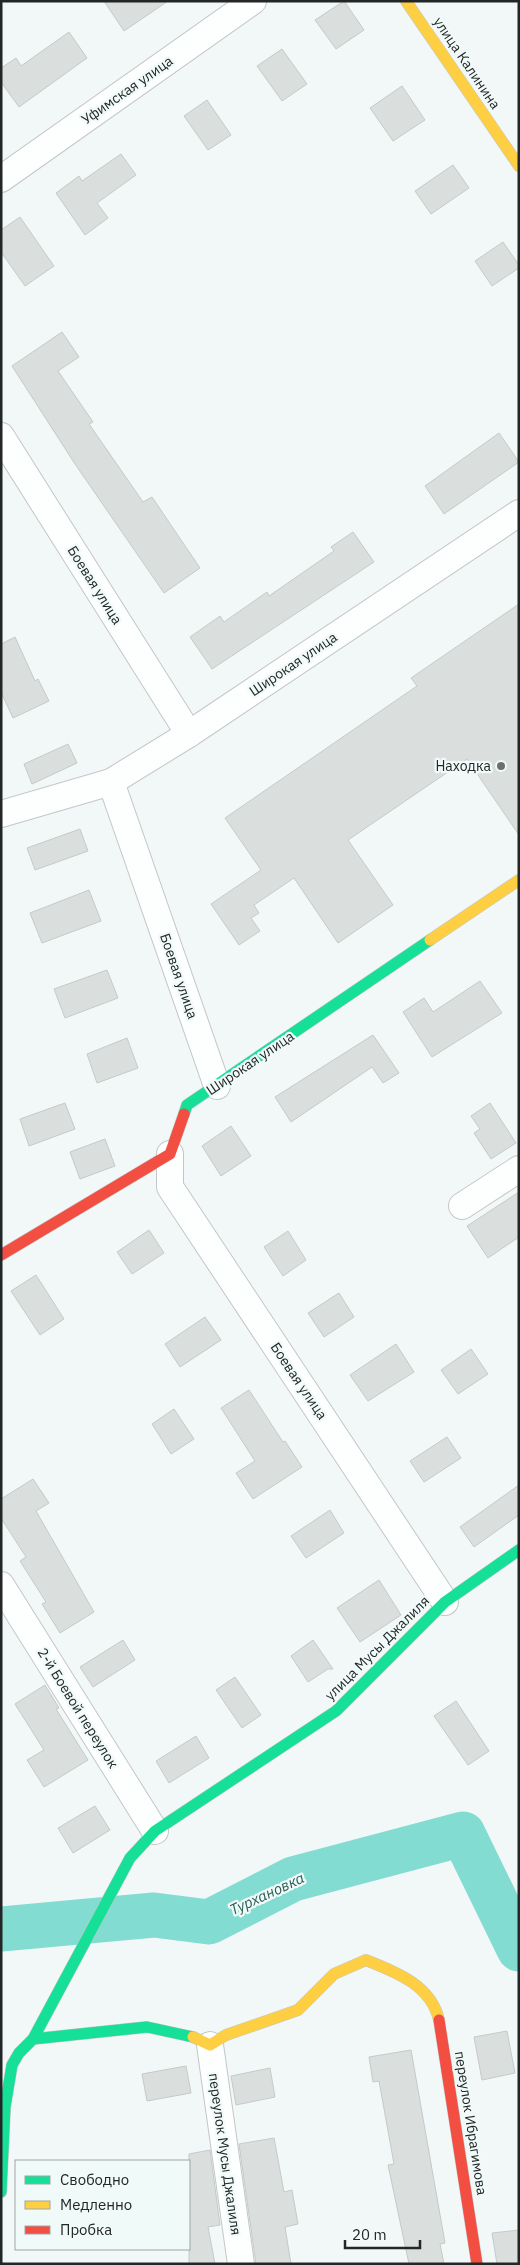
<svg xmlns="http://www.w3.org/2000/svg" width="520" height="2265" font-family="'IBM Plex Sans',sans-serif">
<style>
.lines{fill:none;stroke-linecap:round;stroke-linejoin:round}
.river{stroke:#83dcd2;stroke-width:45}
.building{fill:#dadfde;stroke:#c5cac9}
.street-casing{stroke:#c3c7c7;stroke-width:28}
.fast-casing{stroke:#c3c7c7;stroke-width:12}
.slow-casing{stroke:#c3c7c7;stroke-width:12}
.jam-casing{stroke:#c3c7c7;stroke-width:12}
.street{stroke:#fdfefe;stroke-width:26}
.fast{stroke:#16e098;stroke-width:11}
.slow{stroke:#ffcf43;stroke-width:11}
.jam{stroke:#f24e42;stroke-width:11}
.poi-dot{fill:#6b706f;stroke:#f0faf8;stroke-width:2}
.labels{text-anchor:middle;stroke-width:4.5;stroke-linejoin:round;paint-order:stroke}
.street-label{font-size:14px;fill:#232626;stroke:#f0faf8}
.poi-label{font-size:14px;fill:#232626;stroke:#f0faf8;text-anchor:end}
.water-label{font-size:15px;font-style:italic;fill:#285c55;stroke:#f0faf8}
</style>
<rect width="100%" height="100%" fill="#f2f8f7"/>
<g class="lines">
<polyline class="river" points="1,1929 154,1915 209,1922 293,1879 463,1834 519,1949"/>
</g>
<g class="building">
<polygon points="104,1 168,1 124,31"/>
<polygon points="344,1 364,30 336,49 315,20"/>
<polygon points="69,32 87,58 19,107 1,82 1,68 16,58 21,66"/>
<polygon points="282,49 307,84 282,101 257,66"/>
<polygon points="402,86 425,120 393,141 370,108"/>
<polygon points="207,100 231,135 208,150 184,116"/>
<polygon points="121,154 136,175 97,203 108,218 85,235 56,193 79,176 82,181"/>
<polygon points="453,165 469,188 431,214 415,191"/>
<polygon points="20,217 54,266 25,286 1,252 1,230"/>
<polygon points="503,242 519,265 519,268 492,286 475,261"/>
<polygon points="62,332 79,357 58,371 93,422 89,424 143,502 152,497 200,568 164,593 75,464 12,366"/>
<polygon points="499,433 519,462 444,514 425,486"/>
<polygon points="353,532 374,562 212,669 190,637 220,616 224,622 267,592 269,596 334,551 331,547"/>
<polygon points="519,604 519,835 467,759 348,840 393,905 338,943 294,878 254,905 259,913 251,918 260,931 239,945 211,904 261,870 225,818 417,686 411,678"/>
<polygon points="15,637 35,681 38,679 49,701 13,718 1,692 1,644"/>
<polygon points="68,744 77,763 32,784 24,764"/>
<polygon points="80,829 88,851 35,870 27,848"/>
<polygon points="89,890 101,921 42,943 30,913"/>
<polygon points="107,970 118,998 65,1018 54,989"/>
<polygon points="480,981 502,1013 432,1057 403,1012 424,998 433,1012"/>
<polygon points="373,1035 399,1073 383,1083 372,1067 291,1122 275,1097"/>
<polygon points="127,1038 138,1068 97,1083 87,1054"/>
<polygon points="65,1103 75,1129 29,1146 20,1119"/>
<polygon points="490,1103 516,1143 491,1159 474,1133 480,1129 471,1116"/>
<polygon points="231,1126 251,1156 221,1176 202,1146"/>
<polygon points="105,1139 115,1166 80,1179 70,1152"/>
<polygon points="519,1192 519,1237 488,1258 467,1226"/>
<polygon points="149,1230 164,1253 132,1274 117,1252"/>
<polygon points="288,1231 306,1260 283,1276 264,1247"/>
<polygon points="36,1275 64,1319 40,1335 11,1291"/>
<polygon points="339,1293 354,1317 324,1337 308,1313"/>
<polygon points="205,1317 221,1340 180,1367 165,1344"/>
<polygon points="396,1344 414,1372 368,1401 350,1375"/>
<polygon points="471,1349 488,1374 458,1394 441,1370"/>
<polygon points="249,1390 283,1442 285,1441 302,1467 253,1499 236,1473 255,1461 221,1408"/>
<polygon points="174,1409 194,1439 171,1454 152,1424"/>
<polygon points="447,1437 461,1458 424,1482 410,1461"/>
<polygon points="33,1479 49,1503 36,1511 94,1612 60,1633 42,1604 46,1602 20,1561 26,1557 1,1518 1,1499"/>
<polygon points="519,1485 519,1515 474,1547 460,1527"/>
<polygon points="330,1510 344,1533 306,1558 291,1536"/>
<polygon points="379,1580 401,1615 360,1642 337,1608"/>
<polygon points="123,1640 135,1660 93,1687 80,1667"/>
<polygon points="313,1640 333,1669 328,1669 308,1682 291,1656"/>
<polygon points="235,1677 261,1715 242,1728 216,1690"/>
<polygon points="45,1685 59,1708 56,1709 88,1760 44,1787 27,1760 44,1750 15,1704"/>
<polygon points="456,1701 489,1751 468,1765 434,1716"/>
<polygon points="196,1736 209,1758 169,1783 156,1761"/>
<polygon points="95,1806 110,1830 73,1853 58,1828"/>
<polygon points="507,2031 515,2073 482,2080 474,2037"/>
<polygon points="411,2050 445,2243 440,2244 444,2264 409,2264 388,2165 394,2164 379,2081 373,2082 369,2057"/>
<polygon points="186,2066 191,2093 147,2101 142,2074"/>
<polygon points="270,2068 275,2097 236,2105 231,2076"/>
<polygon points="274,2138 284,2192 292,2190 298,2224 285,2227 291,2264 256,2264 239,2144"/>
<polygon points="210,2150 220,2225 208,2227 215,2264 189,2264 189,2154"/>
<polygon points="519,2230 519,2264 497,2264 492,2233"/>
</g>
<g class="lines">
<g class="street-casing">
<g id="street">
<polyline points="1,179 253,1"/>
<polyline points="1,436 189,734"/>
<polyline points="111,782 217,1086"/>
<polyline points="1,814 111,782 189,734 519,513"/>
<polyline points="170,1154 170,1187 445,1602"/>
<polyline points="462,1206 519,1169"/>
<polyline points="1,1585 155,1831"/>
<polyline points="210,2045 241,2264"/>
</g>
</g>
<g class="fast-casing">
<g id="fast">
<polyline points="184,1114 187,1105 430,940"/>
<polyline points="33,2039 130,1858 155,1831 336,1711 445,1602 519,1550"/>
<polyline points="1,2192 5,2107 12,2065 19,2053 33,2039 147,2027 193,2037"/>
</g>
</g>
<g class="slow-casing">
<g id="slow">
<polyline points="406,1 519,166"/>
<polyline points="430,940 519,880"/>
<path d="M193 2037 210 2045 226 2035 298 2010 334 1974 366 1960C396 1972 431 1985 439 2020"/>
</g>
</g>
<g class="jam-casing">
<g id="jam">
<polyline points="1,1255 170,1154 184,1114"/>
<polyline points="439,2020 477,2264"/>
</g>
</g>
<use href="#street" class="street"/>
<use href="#fast" class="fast"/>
<use href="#slow" class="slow"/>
<use href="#jam" class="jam"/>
</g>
<circle class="poi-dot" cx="501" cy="766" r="5"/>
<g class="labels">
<g class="street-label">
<text transform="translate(467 63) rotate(56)" y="5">улица Калинина</text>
<text transform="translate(127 90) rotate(-35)" y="5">Уфимская улица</text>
<text transform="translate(95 585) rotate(58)" y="5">Боевая улица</text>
<text transform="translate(293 664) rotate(-34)" y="5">Широкая улица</text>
<text transform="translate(179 976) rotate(71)" y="5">Боевая улица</text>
<text transform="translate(250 1063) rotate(-34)" y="5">Широкая улица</text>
<text transform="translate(299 1381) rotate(56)" y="5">Боевая улица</text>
<text transform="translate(377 1648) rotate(-45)" y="5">улица Мусы Джалиля</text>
<text transform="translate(78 1708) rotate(58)" y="5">2-й Боевой переулок</text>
<text transform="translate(471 2123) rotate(81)" y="5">переулок Ибрагимова</text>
<text transform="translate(225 2154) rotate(82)" y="5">переулок Мусы Джалиля</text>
</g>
<g class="poi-label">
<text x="491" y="771">Находка</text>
</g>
<g class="water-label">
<text transform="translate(267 1894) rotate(-25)" y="5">Турхановка</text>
</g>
</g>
<rect width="520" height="2265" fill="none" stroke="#232626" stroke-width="5"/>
<rect x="15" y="2160" width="175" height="90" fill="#f0faf8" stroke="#9ea5a4"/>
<rect x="25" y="2176" width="25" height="8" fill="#16e098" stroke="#9ea5a4"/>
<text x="60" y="2185" font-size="15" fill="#232626">Свободно</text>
<rect x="25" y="2201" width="25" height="8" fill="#ffcf43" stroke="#9ea5a4"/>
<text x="60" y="2210" font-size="15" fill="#232626">Медленно</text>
<rect x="25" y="2226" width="25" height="8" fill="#f24e42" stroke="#9ea5a4"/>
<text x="60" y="2235" font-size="15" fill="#232626">Пробка</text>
<path d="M345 2240v8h75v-8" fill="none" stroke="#232626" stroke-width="2.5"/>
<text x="352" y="2240" font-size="15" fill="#232626" stroke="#f0faf8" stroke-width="4" paint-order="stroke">20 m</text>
</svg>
